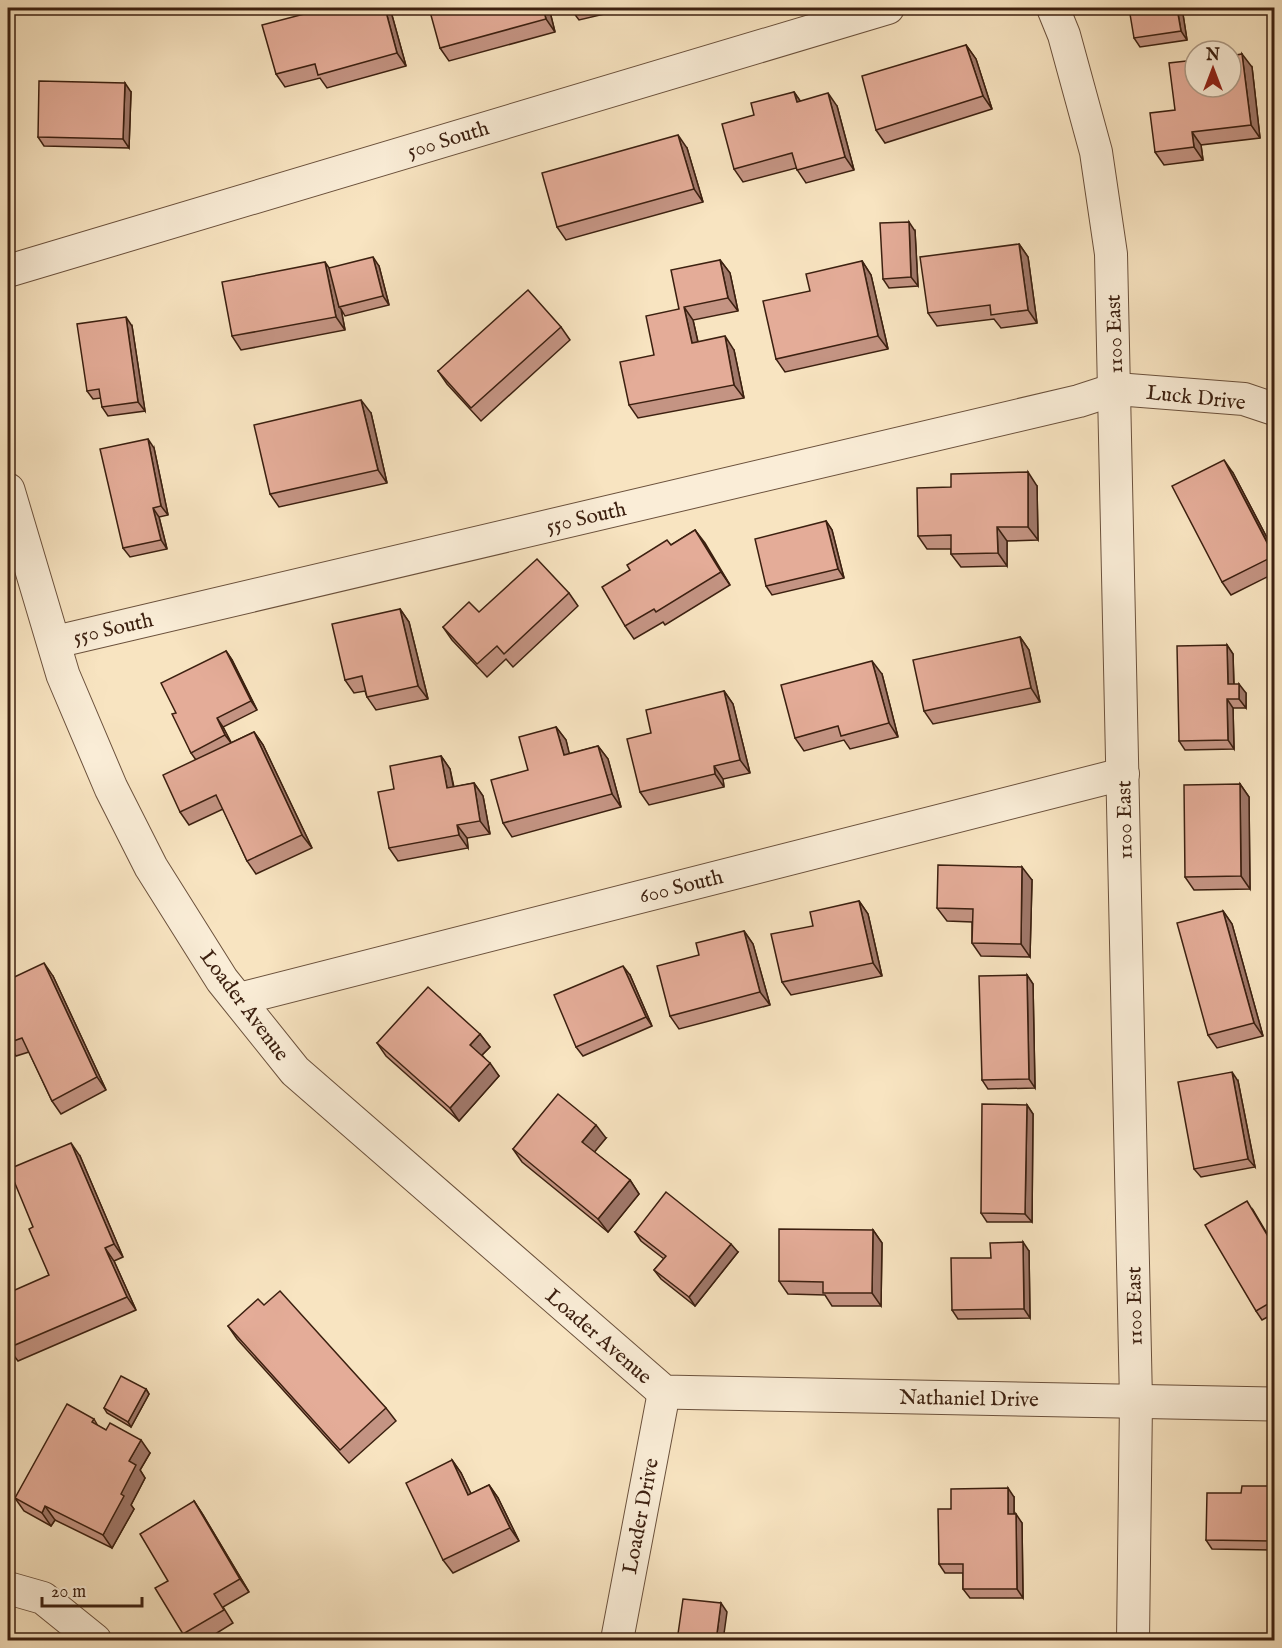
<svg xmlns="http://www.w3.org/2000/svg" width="1282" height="1648" font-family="'IM FELL English',serif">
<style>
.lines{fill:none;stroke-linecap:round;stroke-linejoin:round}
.minor-casing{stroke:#6b513c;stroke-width:34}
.tertiary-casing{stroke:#6b513c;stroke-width:35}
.minor{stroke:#faedd7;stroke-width:32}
.tertiary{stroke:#faedd7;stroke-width:33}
.wall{fill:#c49483;stroke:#3c2010;stroke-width:1.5}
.shaded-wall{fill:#a0786a;stroke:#3c2010;stroke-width:1.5}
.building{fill:#e4ac98;stroke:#3c2010;stroke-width:1.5}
.labels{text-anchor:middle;stroke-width:4.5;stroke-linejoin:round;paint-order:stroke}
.street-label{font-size:21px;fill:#3c2010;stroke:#faedd7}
</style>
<rect width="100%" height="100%" fill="#f8e4c1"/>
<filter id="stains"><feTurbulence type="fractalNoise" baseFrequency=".00333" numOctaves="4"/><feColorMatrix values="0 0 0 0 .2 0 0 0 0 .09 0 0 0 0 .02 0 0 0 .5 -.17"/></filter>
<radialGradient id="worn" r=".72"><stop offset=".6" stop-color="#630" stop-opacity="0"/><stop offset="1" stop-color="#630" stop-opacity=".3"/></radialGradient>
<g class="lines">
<g class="minor-casing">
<g id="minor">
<polyline points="1053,8 1064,35 1096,152 1111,254 1136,1401 1133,1640"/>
<polyline points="8,271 888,8"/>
<polyline points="55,642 1079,401 1116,389 1244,399 1274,409"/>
<polyline points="239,999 1123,774"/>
<polyline points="8,1588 43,1598 95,1640"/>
<polyline points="617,1640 664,1392"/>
</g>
</g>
<g class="tertiary-casing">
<polyline id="tertiary" points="8,490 63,675 111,788 151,867 222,980 295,1071 664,1392 1274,1404"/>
</g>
<use href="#minor" class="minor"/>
<use href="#tertiary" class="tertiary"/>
</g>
<g class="wall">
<polygon points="390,8 406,66 327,88 320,78 285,87 276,74"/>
<polygon points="549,8 555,32 449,61 440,48"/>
<polygon points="570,8 630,8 579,20"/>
<polygon points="1182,8 1187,40 1140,47 1134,38"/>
<polygon points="966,45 976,59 992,109 885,143 876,130"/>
<polygon points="1252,67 1260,138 1201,145 1203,160 1164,165 1155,152"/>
<polygon points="131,92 129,148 44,146 38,137"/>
<polygon points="794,92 800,101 837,106 854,170 806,183 796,168 743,182 734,169 754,115"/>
<polygon points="687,148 703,202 566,240 557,227"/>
<polygon points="915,231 918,286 889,288 883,279"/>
<polygon points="1019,244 1028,257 1037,323 1001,328 994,319 937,326 928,313"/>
<polygon points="720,260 730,273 738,311 693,320 698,342 734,350 744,398 638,418 629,405 654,355 679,309"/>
<polygon points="862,261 871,275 888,349 785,372 776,359 810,291"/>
<polygon points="379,266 389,305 345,316 341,309 345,330 241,350 232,336 329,268"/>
<polygon points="132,326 145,411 108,416 102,407 101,398 93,399 87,391"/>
<polygon points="561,327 570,340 481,421 447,384 438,371"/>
<polygon points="371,413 387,483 279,507 270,494"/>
<polygon points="154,448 168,515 159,517 167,549 130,557 123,548"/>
<polygon points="1233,473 1275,553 1275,573 1231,595 1222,582"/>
<polygon points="1037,486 1038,540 1007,541 1007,566 961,567 951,554 951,549 927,549 918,536 951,487"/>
<polygon points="826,521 832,530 844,578 772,595 766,586"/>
<polygon points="695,530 730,585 665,625 663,622 634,639 625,626 671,545"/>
<polygon points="569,593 578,606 513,667 506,659 487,677 452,640 443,627 479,612"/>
<polygon points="400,609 409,622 428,699 376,710 367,697 365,691 354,693 345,680"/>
<polygon points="1020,637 1029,650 1040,702 933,724 924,711"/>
<polygon points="1227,645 1233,654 1234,684 1246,693 1246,708 1233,708 1234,749 1185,750 1179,741"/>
<polygon points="226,651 232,660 257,710 223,727 231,743 254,732 263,745 312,848 256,874 247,861 223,809 189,825 180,812 196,760 191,753 176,713"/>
<polygon points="882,674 898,737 850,749 844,740 804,751 795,738"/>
<polygon points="724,691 733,704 750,773 723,779 724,787 649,805 640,792 651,733"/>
<polygon points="556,727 566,740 569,754 598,746 608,759 621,807 512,837 503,823 528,770"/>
<polygon points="441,756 450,769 454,787 474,783 483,796 490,834 467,838 468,848 398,861 389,848 394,789"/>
<polygon points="1240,784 1249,797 1250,889 1194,890 1185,877"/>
<polygon points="1032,880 1030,957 981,956 972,943 972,922 947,921 937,908"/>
<polygon points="859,901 868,914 882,976 791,995 782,982 813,926"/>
<polygon points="1223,911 1232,924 1263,1036 1217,1048 1208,1035"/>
<polygon points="744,931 753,944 770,1005 679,1029 670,1016 699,955"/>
<polygon points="630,975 652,1026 583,1056 576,1047"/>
<polygon points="1027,975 1033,984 1035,1088 988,1089 982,1080"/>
<polygon points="53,976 106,1090 61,1114 52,1101 29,1052 16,1056 8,1044 8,980"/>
<polygon points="480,1034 490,1047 482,1055 499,1076 459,1121 386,1056 377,1043"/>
<polygon points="1238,1081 1255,1167 1201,1177 1194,1169"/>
<polygon points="1027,1105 1033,1114 1032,1222 987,1222 981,1213"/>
<polygon points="606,1138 594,1152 630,1180 639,1194 608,1232 522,1162 513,1149"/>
<polygon points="80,1156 123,1257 114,1261 136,1310 18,1361 8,1348 49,1275 33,1227"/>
<polygon points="1253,1210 1275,1247 1275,1313 1262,1320 1256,1311"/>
<polygon points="873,1230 882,1243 881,1306 832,1306 825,1295 788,1294 779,1281"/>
<polygon points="635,1232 738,1252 695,1306 661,1279 654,1270 664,1259 641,1241"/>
<polygon points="1029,1251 1030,1318 958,1319 952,1310 991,1258"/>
<polygon points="264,1305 386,1408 396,1421 349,1463 237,1339 228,1326"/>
<polygon points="146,1389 149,1394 131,1427 107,1413 104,1408"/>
<polygon points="94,1419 98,1426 150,1453 140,1470 145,1478 131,1505 134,1509 112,1548 55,1520 51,1526 24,1511 15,1498"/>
<polygon points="452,1460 461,1473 471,1494 489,1485 498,1498 519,1541 453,1573 443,1560"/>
<polygon points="1275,1486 1275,1550 1212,1549 1206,1540 1241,1493"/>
<polygon points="1014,1497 1014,1514 1022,1523 1023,1598 970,1598 963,1589 963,1573 945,1573 939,1564 951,1509"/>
<polygon points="194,1501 203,1515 249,1592 223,1607 233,1623 204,1641 187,1641 183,1634 168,1581"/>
</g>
<g class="shaded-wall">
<polygon points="385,8 390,8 406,66 397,53"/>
<polygon points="543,8 549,8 555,32 546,19"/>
<polygon points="1177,8 1182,8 1187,40 1181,31"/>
<polygon points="966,45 976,59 992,109 983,96"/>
<polygon points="1242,54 1252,67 1260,138 1251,125"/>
<polygon points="125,83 131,92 129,148 123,139"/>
<polygon points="794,92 803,105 797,102"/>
<polygon points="828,93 837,106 854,170 845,157"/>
<polygon points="1192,132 1201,145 1203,160 1194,147"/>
<polygon points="678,135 687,148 703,202 694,189"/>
<polygon points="909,222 915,231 918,286 911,277"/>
<polygon points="1019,244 1028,257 1037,323 1028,310"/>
<polygon points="373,257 379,266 389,305 383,296"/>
<polygon points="720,260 730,273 738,311 728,298"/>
<polygon points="862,261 871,275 888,349 878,336"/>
<polygon points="325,262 334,275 339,307 341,309 345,330 336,317"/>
<polygon points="684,307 693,320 701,356 692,343"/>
<polygon points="126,317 132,326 145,411 138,402"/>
<polygon points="725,336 734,350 744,398 734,385"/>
<polygon points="361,400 371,413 387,483 378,470"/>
<polygon points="148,439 154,448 168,515 161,506"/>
<polygon points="1224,460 1233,473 1275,553 1275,557"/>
<polygon points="1028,472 1037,486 1038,540 1028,527"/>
<polygon points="153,508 159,517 167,549 161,540"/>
<polygon points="826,521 832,530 844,578 838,569"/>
<polygon points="997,527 1007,541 1007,566 998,553"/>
<polygon points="695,530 705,543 730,585 721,572"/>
<polygon points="400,609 409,622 428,699 418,686"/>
<polygon points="1020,637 1029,650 1040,702 1031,688"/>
<polygon points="1227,645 1233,654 1234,693 1228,684"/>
<polygon points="226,651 232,660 257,710 251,701"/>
<polygon points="872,661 882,674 898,737 889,723"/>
<polygon points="1239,684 1246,693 1246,708 1239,699"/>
<polygon points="724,691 733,704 750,773 740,760"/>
<polygon points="1227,699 1233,708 1234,749 1228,740"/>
<polygon points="217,718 223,727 232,744 225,735"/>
<polygon points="556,727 566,740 573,768 564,755"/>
<polygon points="254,732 263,745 312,848 302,835"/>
<polygon points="598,746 608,759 621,807 612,794"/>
<polygon points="441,756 450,769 456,801 447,788"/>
<polygon points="714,766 723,779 724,787 715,774"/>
<polygon points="474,783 483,796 490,834 480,821"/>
<polygon points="1240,784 1249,797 1250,889 1241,876"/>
<polygon points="457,825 467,838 468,848 459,835"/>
<polygon points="1022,867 1032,880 1030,957 1021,944"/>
<polygon points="859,901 868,914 882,976 873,963"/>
<polygon points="1223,911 1232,924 1263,1036 1254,1023"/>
<polygon points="744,931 753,944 770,1005 760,992"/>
<polygon points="44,963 53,976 106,1090 97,1077"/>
<polygon points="623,966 630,975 652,1026 646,1017"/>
<polygon points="1027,975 1033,984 1035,1088 1029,1079"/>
<polygon points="480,1034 490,1047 479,1058 470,1045"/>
<polygon points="490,1063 499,1076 459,1121 450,1108"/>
<polygon points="1232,1072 1238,1081 1255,1167 1248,1159"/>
<polygon points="1027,1105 1033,1114 1032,1222 1025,1214"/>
<polygon points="596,1125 606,1138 592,1155 582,1142"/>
<polygon points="71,1143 80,1156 123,1257 114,1244"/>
<polygon points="630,1180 639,1194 608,1232 598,1219"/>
<polygon points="873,1230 882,1243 881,1306 872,1293"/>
<polygon points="1023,1242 1029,1251 1030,1318 1024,1309"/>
<polygon points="731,1244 738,1252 695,1306 689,1297"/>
<polygon points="105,1248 114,1261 136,1310 127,1297"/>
<polygon points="146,1389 149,1394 131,1427 128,1422"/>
<polygon points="141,1440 150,1453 140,1470 145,1478 131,1505 134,1509 112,1548 103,1535 121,1494 129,1461"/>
<polygon points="452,1460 461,1473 478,1508 468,1495"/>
<polygon points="489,1485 498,1498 519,1541 510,1528"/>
<polygon points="1008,1488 1014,1497 1014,1523 1008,1514"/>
<polygon points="194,1501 203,1515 249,1592 240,1579"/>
<polygon points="45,1506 55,1520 51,1526 42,1513"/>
<polygon points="1016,1514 1022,1523 1023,1598 1017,1589"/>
<polygon points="721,1603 727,1612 723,1641 716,1641"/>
</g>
<g class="building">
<polygon points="327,8 385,8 397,53 318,75 315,64 276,74 262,25"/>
<polygon points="429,8 543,8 546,19 440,48"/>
<polygon points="1129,8 1177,8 1181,31 1134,38"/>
<polygon points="966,45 983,96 876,130 862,76"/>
<polygon points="1242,54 1251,125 1192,132 1194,147 1155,152 1150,113 1175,110 1169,63 1195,60 1195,87 1231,87 1231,56"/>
<polygon points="39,81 125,83 123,139 38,137"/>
<polygon points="794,92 797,102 828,93 845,157 797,170 792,153 734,169 722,124 754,115 751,103"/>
<polygon points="678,135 694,189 557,227 542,173"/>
<polygon points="909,222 911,277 883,279 880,223"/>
<polygon points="1019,244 1028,310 991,315 990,305 928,313 920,257"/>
<polygon points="373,257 383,296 339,307 329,268"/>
<polygon points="720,260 728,298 684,307 692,343 725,336 734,385 629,405 620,362 654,355 646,316 679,309 671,270"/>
<polygon points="862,261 878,336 776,359 763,301 810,291 806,274"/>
<polygon points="325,262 336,317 232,336 222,282"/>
<polygon points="528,290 561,327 471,408 438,371"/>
<polygon points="126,317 138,402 102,407 99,389 87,391 77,324"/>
<polygon points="361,400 378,470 270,494 254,425"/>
<polygon points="148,439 161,506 153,508 161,540 123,548 100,449"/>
<polygon points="1224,460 1274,556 1222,582 1172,486"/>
<polygon points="1028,472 1028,527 997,527 998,553 951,554 951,535 918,536 917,488 951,487 951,474"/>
<polygon points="826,521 838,569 766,586 755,539"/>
<polygon points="695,530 721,572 656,612 654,609 625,626 602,587 630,570 627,565 667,540 671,545"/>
<polygon points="537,559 569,593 504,654 497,646 477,664 443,627 469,602 479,612"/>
<polygon points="400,609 418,686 367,697 362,676 345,680 332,624"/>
<polygon points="1020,637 1031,688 924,711 913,660"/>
<polygon points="1227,645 1228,684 1239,684 1239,699 1227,699 1228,740 1179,741 1177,646"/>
<polygon points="226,651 251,701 217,718 225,735 191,753 172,714 176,713 161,683"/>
<polygon points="872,661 889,723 841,736 838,726 795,738 781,685"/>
<polygon points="724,691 740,760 714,766 715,774 640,792 627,739 651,733 646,710"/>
<polygon points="556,727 564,755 598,746 612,794 503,823 491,780 528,770 519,737"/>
<polygon points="254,732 302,835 247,861 216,795 180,812 163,775"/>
<polygon points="441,756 447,788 474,783 480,821 457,825 459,835 389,848 378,792 394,789 390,766"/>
<polygon points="1240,784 1241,876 1185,877 1184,785"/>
<polygon points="938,865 1022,867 1021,944 972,943 973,909 937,908"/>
<polygon points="859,901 873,963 782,982 771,934 813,926 810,912"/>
<polygon points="1223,911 1254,1023 1208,1035 1177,923"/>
<polygon points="744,931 760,992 670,1016 657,966 699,955 696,943"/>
<polygon points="44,963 97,1077 52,1101 22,1038 8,1043 8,980"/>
<polygon points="623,966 646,1017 576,1047 554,995"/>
<polygon points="1027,975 1029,1079 982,1080 979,976"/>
<polygon points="428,987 480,1034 470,1045 490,1063 450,1108 377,1043"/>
<polygon points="1232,1072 1248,1159 1194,1169 1178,1082"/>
<polygon points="558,1094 596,1125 582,1142 630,1180 598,1219 513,1149"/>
<polygon points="982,1104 1027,1105 1025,1214 981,1213"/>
<polygon points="71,1143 114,1244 105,1248 127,1297 8,1348 8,1293 49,1275 29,1229 33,1227 9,1169"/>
<polygon points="666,1192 731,1244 689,1297 654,1270 666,1256 635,1232"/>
<polygon points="1247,1201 1275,1248 1275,1300 1256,1311 1205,1225"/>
<polygon points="779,1229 873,1230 872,1293 823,1293 823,1282 779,1281"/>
<polygon points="1023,1242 1024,1309 952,1310 951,1258 991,1258 990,1243"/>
<polygon points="280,1291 386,1408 340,1450 228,1326 258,1299 264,1305"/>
<polygon points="121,1376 146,1389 128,1422 104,1408"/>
<polygon points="67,1404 94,1419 92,1422 106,1430 110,1423 141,1440 129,1461 136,1465 121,1494 124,1496 103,1535 45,1506 42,1513 15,1498"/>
<polygon points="452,1460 468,1495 489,1485 510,1528 443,1560 406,1483"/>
<polygon points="1242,1486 1275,1486 1275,1541 1206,1540 1207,1493 1241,1493"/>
<polygon points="1008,1488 1008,1514 1016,1514 1017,1589 963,1589 963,1564 939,1564 938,1509 951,1509 951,1489"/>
<polygon points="194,1501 240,1579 214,1594 224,1610 183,1634 155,1588 168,1581 140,1534"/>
<polygon points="683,1599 721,1603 716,1641 677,1641"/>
<polygon points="1250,1637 1251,1641 1197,1641 1197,1638"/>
</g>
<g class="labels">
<g class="street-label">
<text transform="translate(448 139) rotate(-17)" y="7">500 South</text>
<text transform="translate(1114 334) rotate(-92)" y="7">1100 East</text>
<text transform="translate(1196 397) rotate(6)" y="7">Luck Drive</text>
<text transform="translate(586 517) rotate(-13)" y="7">550 South</text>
<text transform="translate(113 628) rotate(-13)" y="7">550 South</text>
<text transform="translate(1124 820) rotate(-91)" y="7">1100 East</text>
<text transform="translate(681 886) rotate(-14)" y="7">600 South</text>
<text transform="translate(245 1005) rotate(53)" y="7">Loader Avenue</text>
<text transform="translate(1134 1306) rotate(-91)" y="7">1100 East</text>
<text transform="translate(599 1336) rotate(41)" y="7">Loader Avenue</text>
<text transform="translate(969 1398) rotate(1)" y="7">Nathaniel Drive</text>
<text transform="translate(640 1516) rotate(-79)" y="7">Loader Drive</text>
</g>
</g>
<rect width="1282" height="1648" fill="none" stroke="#f8e4c1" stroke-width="30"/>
<rect x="9" y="9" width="1264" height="1630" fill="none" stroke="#3c2010" stroke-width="3"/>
<rect x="15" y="15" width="1252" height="1618" fill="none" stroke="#3c2010" stroke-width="1.5"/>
<g transform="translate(1213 69)"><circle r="28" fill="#faedd7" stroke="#ae9b87" stroke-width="1.5"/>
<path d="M0-4.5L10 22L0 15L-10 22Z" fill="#8f2418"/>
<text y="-9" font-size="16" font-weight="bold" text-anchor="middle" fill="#3c2010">N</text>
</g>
<path d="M42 1597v9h100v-9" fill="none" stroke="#3c2010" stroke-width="3"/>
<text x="51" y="1597" font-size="18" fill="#3c2010" stroke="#faedd7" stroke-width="4.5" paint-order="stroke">20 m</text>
<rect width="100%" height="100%" filter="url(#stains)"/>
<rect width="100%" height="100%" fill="url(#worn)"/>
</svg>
